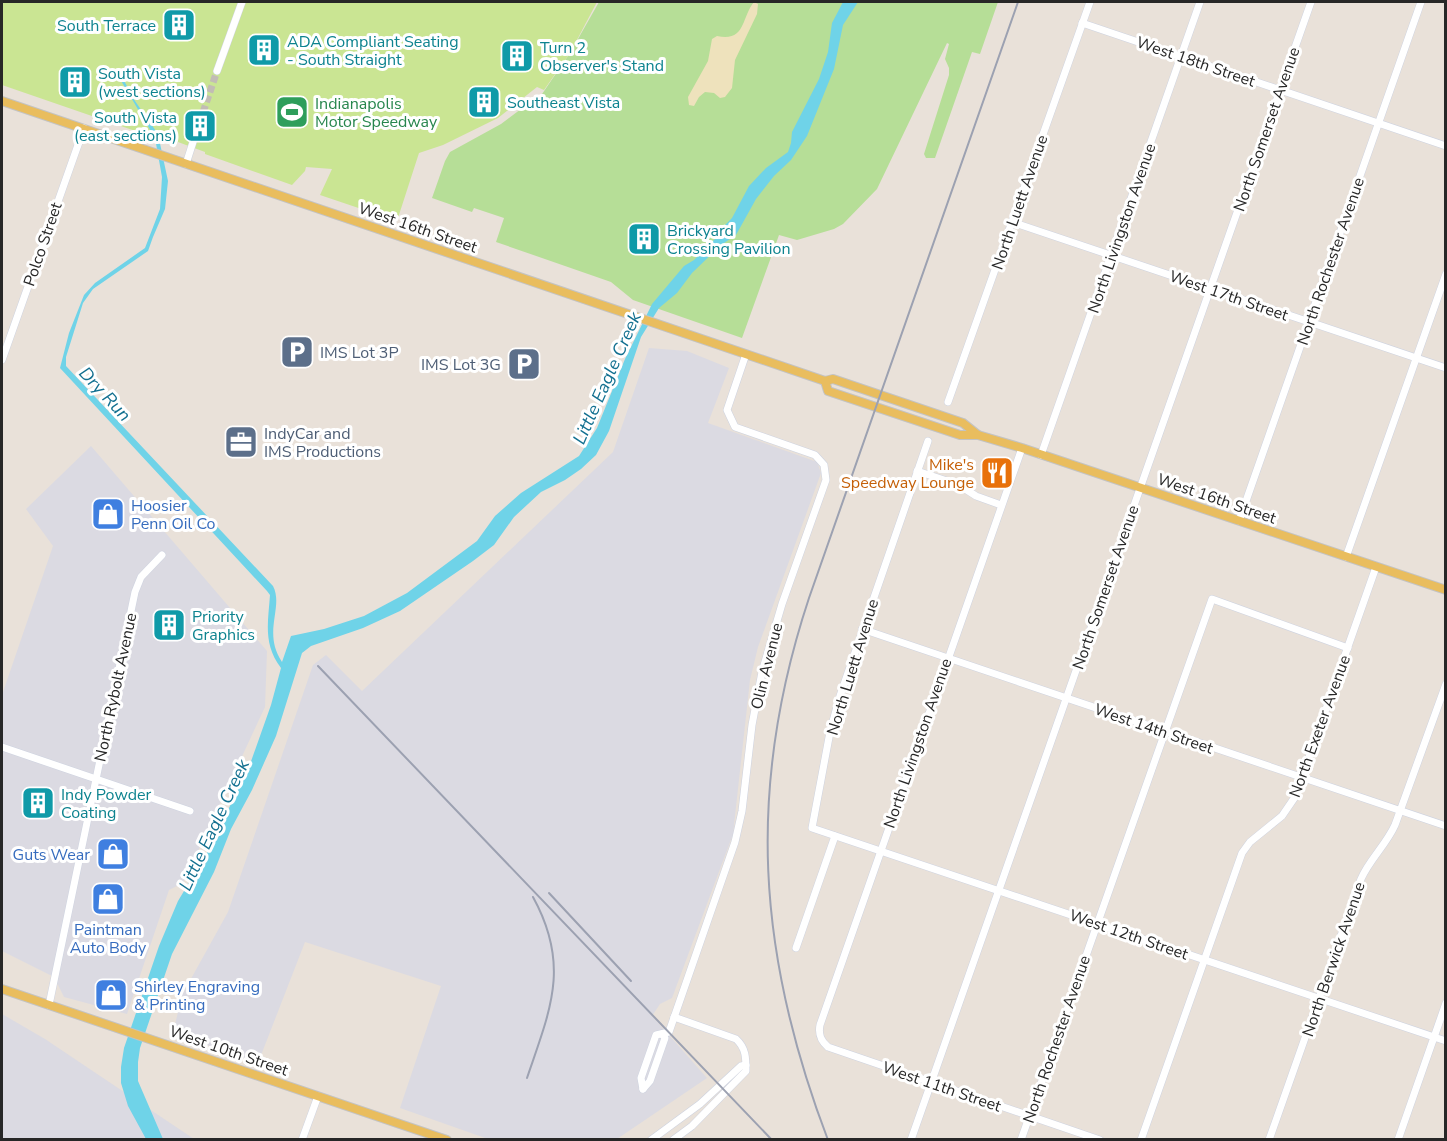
<svg xmlns="http://www.w3.org/2000/svg" width="1447" height="1141" font-family="'Nunito Sans',sans-serif">
<style>
.industrial{fill:#dbdae2}
.green{fill:#b6de97}
.sand{fill:#eee2bc}
.pitch{fill:#cae593}
.water{fill:#6fd3e8}
.lines{fill:none;stroke-linecap:round;stroke-linejoin:round}
.minor-tunnel{stroke:#c2bcb5;stroke-width:7;stroke-dasharray:7 3.5;stroke-linecap:butt}
.minor-casing{stroke:#ced3e0;stroke-width:8}
.major-casing{stroke:#c3c3c3;stroke-width:10}
.minor{stroke:#fff;stroke-width:7}
.major{stroke:#e9bd5e;stroke-width:8}
.rail{stroke:#9ca1b1;stroke-width:2}
.labels{text-anchor:middle;stroke-width:6;stroke-linejoin:round;paint-order:stroke}
.culture-label{font-size:16px;fill:#0d838f;stroke:#fff;text-anchor:start}
.street-label{font-size:16px;fill:#272727;stroke:#fff}
.leisure-label{font-size:16px;fill:#27864d;stroke:#fff;text-anchor:start}
.service-label{font-size:16px;fill:#4e5e75;stroke:#fff;text-anchor:start}
.food-label{font-size:16px;fill:#c56008;stroke:#fff;text-anchor:end}
.shop-label{font-size:16px;fill:#366cbe;stroke:#fff;text-anchor:start}
.water-label{font-size:18px;font-style:italic;fill:#137090;stroke:#fff}
</style>
<rect width="100%" height="100%" fill="#e9e1d9"/>
<g class="industrial">
<polygon points="649,348 687,351 729,368 708,423 817,462 821,473 758,647 750,680 733,834 672,998 660,1004 652,1016 707,1078 617,1139 488,1139 400,1108 441,986 305,942 258,1063 173,1033 182,995 228,912 313,665 326,655 362,691 613,452"/>
<polygon points="91,446 267,651 265,707 183,883 169,890 127,1014 64,997 54,977 2,951 2,695 53,546 26,509"/>
<polygon points="2,1014 45,1039 194,1139 2,1139"/>
</g>
<polygon class="green" points="599,2 998,2 980,54 972,52 935,158 926,158 924,154 949,75 949,68 945,59 949,44 947,43 877,189 843,224 834,229 797,240 779,235 742,338 633,300 611,282 496,242 504,218 474,208 472,212 432,198 445,161 450,152 501,124 537,97 540,97 570,53"/>
<path class="sand" d="M754 2 758 4 757 14 735 60 732 88 725 97 720 98 714 93 705 92 699 97 694 106 689 105 688 97 708 61 712 39 717 36C746 42 741 18 754 2Z"/>
<polygon class="pitch" points="2,2 597,2 570,53 544,90 537,87 498,118 443,145 419,153 397,221 320,195 332,169 306,167 305,171 292,185 205,154 205,152 178,142 176,145 2,85"/>
<path class="water" d="M843 2H858L843 25 834 69 807 136 791 160 774 176 756 199 736 235 721 245 692 273 677 293 659 308 641 337 609 431 596 455 581 469 565 480 541 492 514 517 494 545 473 561 400 611 363 628 311 646 302 653 276 736 252 790 231 829 214 872 172 954 140 1048 138 1062V1081L163 1139H146L128 1106 121 1083V1067L124 1048 159 946 178 901 208 851 249 767 271 705 281 668C263 644 268 623 270 595L267 591 60 368 69 333 84 295 95 283 145 248 160 209 162 177 155 138 117 74 121 75 135 101 158 134 168 181 165 209 153 237 148 251 93 289 83 303 66 357V366L273 586C284 607 262 632 282 662L291 636 324 629 364 616 407 593 477 541 495 516 521 493 579 456 597 428 625 359 652 304 684 266 694 260 720 234 725 225 732 218 749 186 766 168 788 152 791 143 792 132 819 79 828 52 832 23Z"/>
<g class="lines">
<polyline class="minor-tunnel" points="193,142 217,71"/>
<g class="minor-casing">
<g id="minor">
<polyline points="1082,23 1446,146"/>
<polyline points="217,71 242,2"/>
<polyline points="186,164 193,142"/>
<polyline points="1012,222 1446,368"/>
<polyline points="2,360 84,128"/>
<polyline points="948,402 1090,2"/>
<polyline points="928,441 840,696 830,732 812,828 1446,1041"/>
<path d="M1022 448 820 1025C818 1035 821 1041 828 1047L1100 1140"/>
<polyline points="1041,455 1200,2"/>
<polyline points="917,471 959,485 976,496 1001,505"/>
<polyline points="1239,521 1421,2"/>
<polyline points="1346,557 1446,274"/>
<polyline points="862,629 1446,826"/>
<polyline points="2,747 190,811"/>
<polyline points="796,948 835,836"/>
<polyline points="49,1005 135,592 141,577 162,555"/>
<polyline points="643,1089 641,1078 656,1035 669,1032 735,842 742,811 752,725 762,672 782,604 826,480 824,465 815,455 735,427 727,410 746,354"/>
<polyline points="643,1089 650,1081 665,1038 662,1034"/>
<polyline points="302,1140 318,1096"/>
<polyline points="651,1140 700,1104 741,1066 746,1065"/>
<path d="M673 1140 692 1126 746 1071C746 1058 746 1048 736 1039L674 1017"/>
<polyline points="911,1140 1311,2"/>
<polyline points="1021,1140 1212,599 1348,648"/>
<polyline points="1141,1140 1242,853 1250,842 1282,816 1295,797 1376,567"/>
<path d="M1269 1140 1361 879C1369 860 1386 845 1395 825L1446 684"/>
<polyline points="1398,1140 1446,1003"/>
</g>
</g>
<g class="major-casing">
<g id="major">
<polyline points="2,101 825,381 833,379 963,423 978,435"/>
<polyline points="825,381 828,391 960,435 978,435 1022,448 1446,590"/>
<polyline points="2,989 447,1140"/>
</g>
</g>
<use href="#minor" class="minor"/>
<use href="#major" class="major"/>
<g class="rail">
<polyline points="318,666 772,1140"/>
<polyline points="549,893 631,981"/>
<path d="M527 1078C550 1010 571 966 533 897"/>
<path d="M828 1140C757 954 746 788 809 598L1018 2"/>
</g>
</g>
<defs>
<g id="building-square" transform="scale(1.725)"><rect x="-9" y="-9" width="18" height="18" rx="4" fill="#0f9aa8" stroke="#fff"/><path d="M-4-6H4V6H1V3H-1V6H-4ZM-2.5-4.3h1.7v1.8h-1.7ZM.8-4.3h1.7v1.8H.8ZM-2.5-1h1.7V.8h-1.7ZM.8-1h1.7V.8H.8Z" fill="#fff"/></g>
<g id="stadium-square" transform="scale(1.725)"><rect x="-9" y="-9" width="18" height="18" rx="4" fill="#2e9e5b" stroke="#fff"/><path d="M0-5a6.5 5 0 1 0 0 10a6.5 5 0 1 0 0-10ZM-3.5-1.8h7v3.6h-7Z" fill="#fff"/></g>
<g id="parking-square" transform="scale(1.725)"><rect x="-9" y="-9" width="18" height="18" rx="4" fill="#5c6f8a" stroke="#fff"/><path d="M-3.5-5.5H1a3.5 3.5 0 0 1 0 7H-1V5.5H-3.5ZM-1-3.4V-.6H.8a1.4 1.4 0 0 0 0-2.8Z" fill="#fff"/></g>
<g id="office-square" transform="scale(1.725)"><rect x="-9" y="-9" width="18" height="18" rx="4" fill="#5c6f8a" stroke="#fff"/><path d="M-6-3h4V-5.5h4V-3h4V5H-6ZM-1-4.5V-3h2v-1.5ZM-6 0V1H6V0Z" fill="#fff"/></g>
<g id="restaurant-square" transform="scale(1.725)"><rect x="-9" y="-9" width="18" height="18" rx="4" fill="#e8710a" stroke="#fff"/><path d="M-5-6h1v4h1v-4h1v4h1v-4h1v5L-1.5 .5V6h-2V.5L-5-1ZM5-6V6H3V1.5H1.5Q1.5-4 5-6Z" fill="#fff"/></g>
<g id="shop-square" transform="scale(1.725)"><rect x="-9" y="-9" width="18" height="18" rx="4" fill="#3f7fe0" stroke="#fff"/><path d="M-5-2.5h2.3a2.7 3.5 0 0 1 5.4 0H5L5.5 6h-11ZM-1.5-2.5h3a1.5 2.3 0 0 0-3 0Z" fill="#fff"/></g>
</defs>
<g fill-rule="evenodd">
<use href="#building-square" x="179" y="25"/>
<use href="#building-square" x="264" y="50"/>
<use href="#building-square" x="517" y="56"/>
<use href="#building-square" x="75" y="82"/>
<use href="#building-square" x="484" y="102"/>
<use href="#stadium-square" x="292" y="112"/>
<use href="#building-square" x="200" y="126"/>
<use href="#building-square" x="644" y="239"/>
<use href="#parking-square" x="297" y="352"/>
<use href="#parking-square" x="524" y="364"/>
<use href="#office-square" x="241" y="442"/>
<use href="#restaurant-square" x="997" y="473"/>
<use href="#shop-square" x="108" y="514"/>
<use href="#building-square" x="169" y="625"/>
<use href="#building-square" x="38" y="803"/>
<use href="#shop-square" x="113" y="854"/>
<use href="#shop-square" x="108" y="899"/>
<use href="#shop-square" x="111" y="995"/>
</g>
<g class="labels">
<g class="culture-label">
<text x="156" y="31" text-anchor="end">South Terrace</text>
<text x="287" y="47">ADA Compliant Seating<tspan x="287" dy="18">- South Straight</tspan></text>
<text x="540" y="53">Turn 2<tspan x="540" dy="18">Observer's Stand</tspan></text>
<text x="98" y="79">South Vista<tspan x="98" dy="18">(west sections)</tspan></text>
<text x="507" y="108">Southeast Vista</text>
<text x="177" y="123" text-anchor="end">South Vista<tspan x="177" dy="18">(east sections)</tspan></text>
<text x="667" y="236">Brickyard<tspan x="667" dy="18">Crossing Pavilion</tspan></text>
<text x="192" y="622">Priority<tspan x="192" dy="18">Graphics</tspan></text>
<text x="61" y="800">Indy Powder<tspan x="61" dy="18">Coating</tspan></text>
</g>
<g class="street-label">
<text transform="translate(1196 61) rotate(19)" y="6">West 18th Street</text>
<text transform="translate(1266 129) rotate(-71)" y="6">North Somerset Avenue</text>
<text transform="translate(1019 202) rotate(-71)" y="6">North Luett Avenue</text>
<text transform="translate(418 227) rotate(19)" y="6">West 16th Street</text>
<text transform="translate(1121 228) rotate(-71)" y="6">North Livingston Avenue</text>
<text transform="translate(42 244) rotate(-71)" y="6">Polco Street</text>
<text transform="translate(1330 261) rotate(-71)" y="6">North Rochester Avenue</text>
<text transform="translate(1229 295) rotate(19)" y="6">West 17th Street</text>
<text transform="translate(1217 498) rotate(19)" y="6">West 16th Street</text>
<text transform="translate(1105 587) rotate(-71)" y="6">North Somerset Avenue</text>
<text transform="translate(766 666) rotate(-76)" y="6">Olin Avenue</text>
<text transform="translate(852 667) rotate(-73)" y="6">North Luett Avenue</text>
<text transform="translate(115 687) rotate(-78)" y="6">North Rybolt Avenue</text>
<text transform="translate(1319 726) rotate(-70)" y="6">North Exeter Avenue</text>
<text transform="translate(1154 728) rotate(19)" y="6">West 14th Street</text>
<text transform="translate(917 743) rotate(-71)" y="6">North Livingston Avenue</text>
<text transform="translate(1129 934) rotate(19)" y="6">West 12th Street</text>
<text transform="translate(1333 959) rotate(-71)" y="6">North Berwick Avenue</text>
<text transform="translate(1056 1039) rotate(-71)" y="6">North Rochester Avenue</text>
<text transform="translate(229 1050) rotate(19)" y="6">West 10th Street</text>
<text transform="translate(942 1086) rotate(19)" y="6">West 11th Street</text>
</g>
<g class="leisure-label">
<text x="315" y="109">Indianapolis<tspan x="315" dy="18">Motor Speedway</tspan></text>
</g>
<g class="service-label">
<text x="320" y="358">IMS Lot 3P</text>
<text x="501" y="370" text-anchor="end">IMS Lot 3G</text>
<text x="264" y="439">IndyCar and<tspan x="264" dy="18">IMS Productions</tspan></text>
</g>
<g class="food-label">
<text x="974" y="470">Mike's<tspan x="974" dy="18">Speedway Lounge</tspan></text>
</g>
<g class="shop-label">
<text x="131" y="511">Hoosier<tspan x="131" dy="18">Penn Oil Co</tspan></text>
<text x="90" y="860" text-anchor="end">Guts Wear</text>
<text x="108" y="935" text-anchor="middle">Paintman<tspan x="108" dy="18">Auto Body</tspan></text>
<text x="134" y="992">Shirley Engraving<tspan x="134" dy="18">&amp; Printing</tspan></text>
</g>
<g class="water-label">
<text transform="translate(607 378) rotate(-66)" y="6">Little Eagle Creek</text>
<text transform="translate(105 394) rotate(47)" y="6">Dry Run</text>
<text transform="translate(214 825) rotate(-65)" y="6">Little Eagle Creek</text>
</g>
</g>
<rect width="1447" height="1141" fill="none" stroke="#272727" stroke-width="6"/>
</svg>
